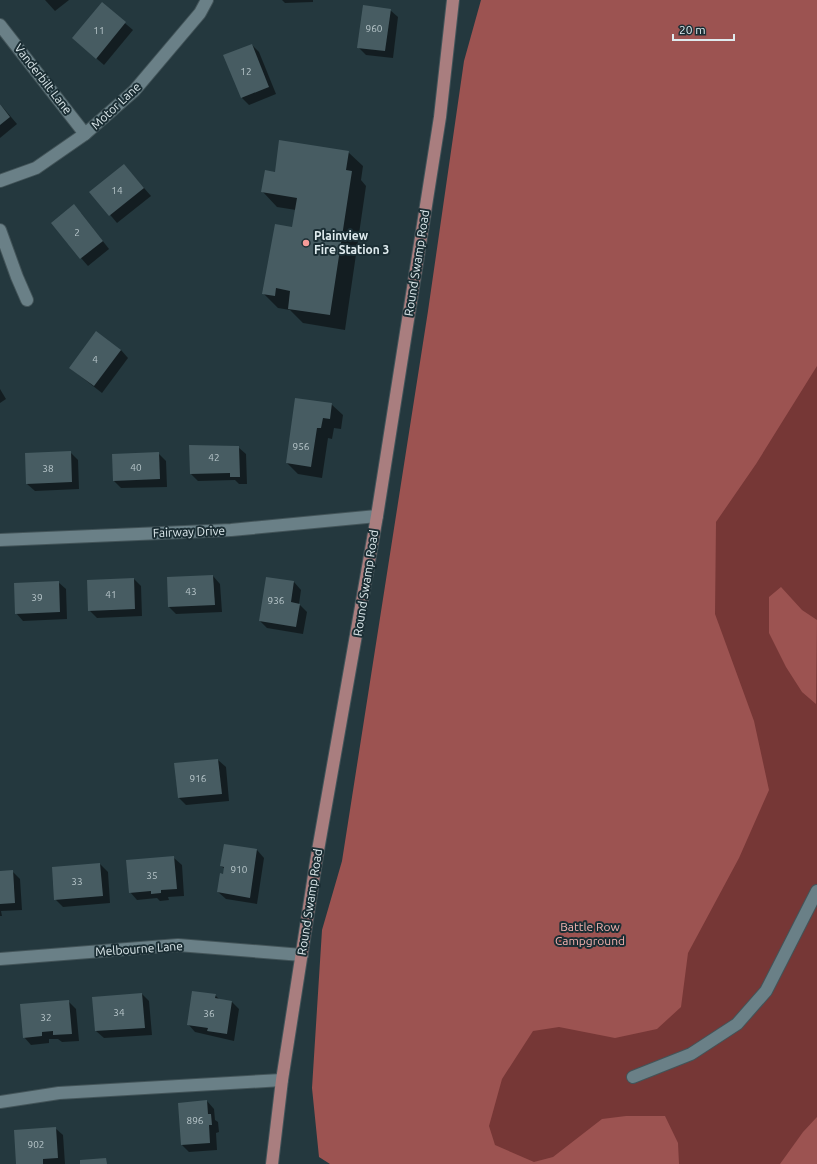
<svg xmlns="http://www.w3.org/2000/svg" width="817" height="1164" font-family="Ubuntu,sans-serif">
<style>
.green{fill:#763736}
.forest{fill:#9c5351}
.shadow{fill:#0007}
.building{fill:#475c62}
.lines{fill:none;stroke-linecap:round;stroke-linejoin:round}
.minor-casing{stroke:#435459;stroke-width:14}
.major-casing{stroke:#435459;stroke-width:14}
.minor{stroke:#6a8087;stroke-width:12}
.major{stroke:#a97e7f;stroke-width:12}
.poi-dot{fill:#f59b98;stroke:#1b2e34;stroke-width:1.5}
.labels{text-anchor:middle;stroke-width:4;stroke-linejoin:round;paint-order:stroke}
.number-label{font-size:10px;fill:#b9c7cb}
.street-label{font-size:12px;fill:#dfebee;stroke:#1b2e34}
.poi-label{font-size:12px;font-weight:bold;fill:#dfebee;stroke:#1b2e34;text-anchor:start}
.park-label{font-size:12px;fill:#f4b3b0;stroke:#1b2e34}
</style>
<rect width="100%" height="100%" fill="#24383e"/>
<polygon class="green" points="817,0 817,1164 381,1164"/>
<g class="forest">
<polygon points="481,0 817,0 817,366 756,464 716,522 715,614 754,721 769,790 739,858 688,953 681,1007 657,1029 615,1038 559,1027 533,1031 502,1079 489,1126 495,1145 534,1162 553,1157 602,1119 626,1116 665,1116 678,1143 679,1164 330,1164 319,1157 312,1088 322,930 342,861 428,311 464,61"/>
<polygon points="781,587 802,610 817,620 816,704 802,692 786,667 769,633 769,597"/>
<polygon points="817,1117 817,1164 780,1164 803,1132"/>
</g>
<g class="shadow">
<polygon points="45,0 69,0 55,11"/>
<polygon points="282,0 313,0 313,2 285,3"/>
<polygon points="102,4 133,30 104,65 73,38"/>
<polygon points="390,10 398,17 393,58 366,55 358,47"/>
<polygon points="252,45 259,52 276,94 249,105 242,98"/>
<polygon points="0,104 17,124 0,138"/>
<polygon points="348,152 363,166 361,180 366,186 345,330 303,323 290,310 278,308 263,293 293,228 296,210 277,207 263,192 276,173"/>
<polygon points="124,165 151,196 117,223 91,192"/>
<polygon points="81,213 109,249 88,266 81,258"/>
<polygon points="121,350 128,358 102,393 70,368"/>
<polygon points="0,389 6,399 0,403"/>
<polygon points="331,404 343,415 341,429 334,428 332,439 328,438 322,478 298,474 287,463"/>
<polygon points="238,447 246,454 247,484 239,484 235,480 198,481 191,474"/>
<polygon points="70,452 78,460 79,489 35,491 27,484"/>
<polygon points="158,453 166,461 167,487 121,488 114,481"/>
<polygon points="213,576 220,584 222,612 176,614 169,607"/>
<polygon points="134,579 141,586 142,616 97,618 89,610"/>
<polygon points="58,582 66,589 67,619 23,621 16,613"/>
<polygon points="294,582 301,590 299,604 307,612 303,634 267,628 260,621"/>
<polygon points="218,760 226,767 229,801 186,805 179,798"/>
<polygon points="225,845 257,850 264,858 257,904 226,899 218,892 225,869 221,866"/>
<polygon points="174,858 182,865 184,896 168,897 169,900 160,901 157,898 137,900 130,892"/>
<polygon points="100,864 108,872 110,903 63,907 55,899"/>
<polygon points="12,871 20,879 22,910 1,911 2,916 0,916 0,872"/>
<polygon points="142,994 149,1001 152,1035 104,1038 96,1031"/>
<polygon points="215,995 220,1000 232,1002 239,1009 234,1041 195,1032 188,1024"/>
<polygon points="68,1001 76,1009 79,1041 62,1042 58,1039 49,1039 49,1043 31,1045 24,1037"/>
<polygon points="207,1101 214,1109 215,1120 218,1122 219,1132 216,1133 217,1150 189,1152 182,1145"/>
<polygon points="55,1128 63,1135 65,1164 17,1164"/>
</g>
<g class="building">
<polygon points="102,2 126,22 96,59 72,38"/>
<polygon points="363,5 391,9 385,51 357,48"/>
<polygon points="252,44 269,87 241,98 223,55"/>
<polygon points="0,104 10,117 0,125"/>
<polygon points="279,140 349,151 346,170 352,171 330,315 288,309 290,291 276,288 275,296 262,294 275,224 292,227 297,198 261,192 265,170 275,172"/>
<polygon points="124,164 144,188 109,216 89,192"/>
<polygon points="74,204 103,241 80,259 51,223"/>
<polygon points="96,331 121,350 94,386 69,368"/>
<polygon points="295,398 332,403 330,419 323,418 321,428 317,428 311,467 286,463"/>
<polygon points="189,445 239,446 240,477 230,477 230,473 190,474"/>
<polygon points="71,451 72,482 26,484 25,453"/>
<polygon points="159,452 160,479 113,481 112,454"/>
<polygon points="213,575 215,605 168,607 167,577"/>
<polygon points="266,577 294,581 291,602 300,604 296,627 259,621"/>
<polygon points="134,578 135,609 88,611 87,580"/>
<polygon points="59,581 60,612 15,614 14,583"/>
<polygon points="218,759 222,794 178,798 174,763"/>
<polygon points="224,844 257,849 250,898 217,892 220,873 223,874 224,867 220,866"/>
<polygon points="174,856 177,889 161,890 161,893 151,894 151,891 129,893 126,860"/>
<polygon points="100,863 103,896 54,900 52,867"/>
<polygon points="13,870 15,903 0,904 0,871"/>
<polygon points="192,991 216,994 215,998 232,1001 227,1034 207,1031 208,1028 187,1025"/>
<polygon points="142,993 145,1028 95,1031 92,997"/>
<polygon points="69,1000 72,1034 53,1035 53,1031 42,1032 42,1036 23,1038 20,1004"/>
<polygon points="207,1100 208,1114 211,1114 212,1125 209,1125 210,1143 181,1145 178,1103"/>
<polygon points="56,1127 58,1158 43,1159 43,1164 16,1164 14,1130"/>
<polygon points="106,1158 107,1164 80,1164 80,1160"/>
</g>
<g class="lines">
<g class="minor-casing">
<g id="minor">
<polyline points="0,25 85,134"/>
<polyline points="0,181 36,168 85,134 134,91 200,13 207,0"/>
<polyline points="0,230 17,277 27,300"/>
<polyline points="0,540 231,530 377,516"/>
<polyline points="0,959 178,945 302,955"/>
<polyline points="633,1077 691,1054 737,1024 766,991 817,891"/>
<polyline points="0,1102 59,1093 282,1080"/>
</g>
</g>
<g class="major-casing">
<polyline id="major" points="272,1164 282,1080 317,856 377,516 440,117 453,0"/>
</g>
<use href="#minor" class="minor"/>
<use href="#major" class="major"/>
</g>
<circle class="poi-dot" cx="306" cy="243" r="4"/>
<g class="labels">
<g class="number-label">
<text x="374" y="32">960</text>
<text x="99" y="34">11</text>
<text x="246" y="75">12</text>
<text x="117" y="194">14</text>
<text x="77" y="236">2</text>
<text x="95" y="363">4</text>
<text x="301" y="450">956</text>
<text x="214" y="461">42</text>
<text x="136" y="471">40</text>
<text x="48" y="472">38</text>
<text x="191" y="595">43</text>
<text x="111" y="598">41</text>
<text x="37" y="601">39</text>
<text x="276" y="604">936</text>
<text x="198" y="782">916</text>
<text x="239" y="873">910</text>
<text x="152" y="879">35</text>
<text x="77" y="885">33</text>
<text x="119" y="1016">34</text>
<text x="209" y="1017">36</text>
<text x="46" y="1021">32</text>
<text x="195" y="1124">896</text>
<text x="36" y="1148">902</text>
</g>
<g class="street-label">
<text transform="translate(43 79) rotate(52)" y="4">Vanderbilt Lane</text>
<text transform="translate(116 106) rotate(-43)" y="4">Motor Lane</text>
<text transform="translate(417 263) rotate(-81)" y="4">Round Swamp Road</text>
<text transform="translate(189 532) rotate(-2)" y="4">Fairway Drive</text>
<text transform="translate(366 583) rotate(-81)" y="4">Round Swamp Road</text>
<text transform="translate(310 902) rotate(-81)" y="4">Round Swamp Road</text>
<text transform="translate(139 949) rotate(-4)" y="4">Melbourne Lane</text>
</g>
<g class="poi-label">
<text x="314" y="240">Plainview<tspan x="314" dy="14">Fire Station 3</tspan></text>
</g>
<g class="park-label">
<text x="590" y="931">Battle Row<tspan x="590" dy="14">Campground</tspan></text>
</g>
</g>
<path d="M673 34v6h61v-6" fill="none" stroke="#dfebee" stroke-width="2"/>
<text x="679" y="34" font-size="12" fill="#dfebee" stroke="#1b2e34" stroke-width="3" paint-order="stroke">20 m</text>
</svg>
